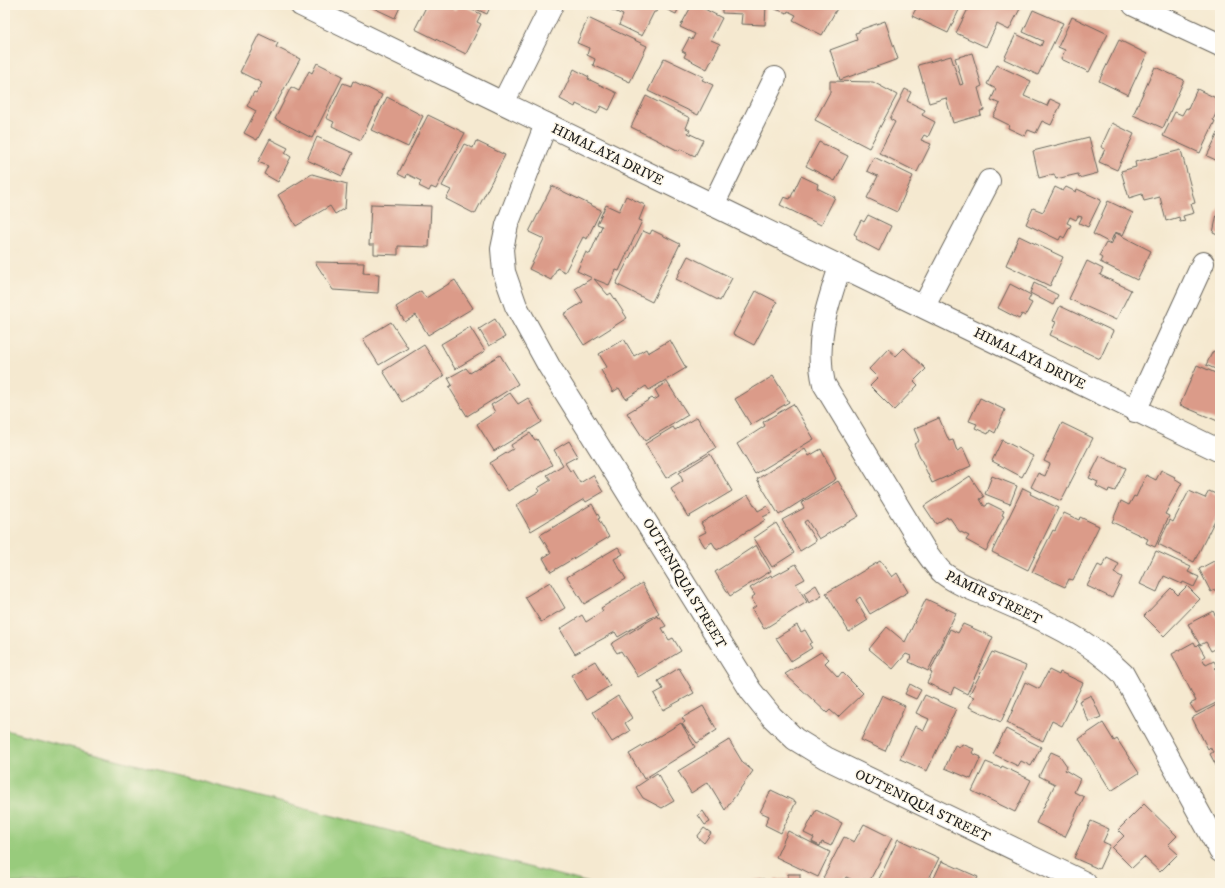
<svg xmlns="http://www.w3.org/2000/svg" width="1225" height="888" font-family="'IM FELL DW Pica',serif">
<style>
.green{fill:#98cb7b;stroke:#5a744c}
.building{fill:#db9b89}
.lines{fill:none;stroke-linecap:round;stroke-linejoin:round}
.street-casing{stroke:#68645b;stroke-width:24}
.street{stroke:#fff;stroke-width:22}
.labels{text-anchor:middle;stroke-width:3;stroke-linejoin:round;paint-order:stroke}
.street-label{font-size:14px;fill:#1c1c1c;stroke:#fcf5e5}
</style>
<rect width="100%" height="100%" fill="#fcf5e5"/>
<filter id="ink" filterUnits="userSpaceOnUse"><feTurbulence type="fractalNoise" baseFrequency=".025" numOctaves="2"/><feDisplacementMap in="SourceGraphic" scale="8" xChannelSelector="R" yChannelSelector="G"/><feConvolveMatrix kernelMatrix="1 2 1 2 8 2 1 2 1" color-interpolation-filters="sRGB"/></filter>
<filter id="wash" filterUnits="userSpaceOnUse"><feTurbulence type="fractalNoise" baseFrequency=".012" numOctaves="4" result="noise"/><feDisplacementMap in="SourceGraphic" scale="16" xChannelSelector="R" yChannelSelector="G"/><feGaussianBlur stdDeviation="0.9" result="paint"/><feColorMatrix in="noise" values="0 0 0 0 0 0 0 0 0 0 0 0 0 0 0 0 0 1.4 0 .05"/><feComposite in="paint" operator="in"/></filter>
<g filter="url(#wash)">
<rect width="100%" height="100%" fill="#f5e9d0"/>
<polygon class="green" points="5,730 589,883 5,883"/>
<g id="blocks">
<g class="building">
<polygon points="367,5 401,5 395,18"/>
<polygon points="427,5 444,5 455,10 458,5 461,5 481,14 477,22 481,24 466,54 415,29"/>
<polygon points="467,5 491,5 487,14"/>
<polygon points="611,5 680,5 676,14 659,6 656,12 654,12 642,36 619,25 623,15 610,9"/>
<polygon points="692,5 697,5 722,18 711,40 720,44 707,69 684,57 686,53 682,51 689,38 692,40 695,34 680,27"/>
<polygon points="722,5 766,5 765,25 741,24 742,14 722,13"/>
<polygon points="775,5 839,5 822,35 793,20 796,15 788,11 787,13 775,9"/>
<polygon points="918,5 954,5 960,8 948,33 912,16"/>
<polygon points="970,5 1022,5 1009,30 997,24 986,47 956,33"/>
<polygon points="1033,10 1063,23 1038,75 1004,59 1016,34 1041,46 1043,41 1023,32"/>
<polygon points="1072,17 1108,34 1089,72 1061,59 1065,50 1058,47"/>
<polygon points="588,18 647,46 630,82 593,65 595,59 587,55 589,48 577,43"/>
<polygon points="885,21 898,59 840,80 830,50 857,40 855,33 859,32 859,30"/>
<polygon points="259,34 278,43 276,47 300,59 257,140 244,133 256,111 247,106 254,92 256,93 262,83 240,72"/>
<polygon points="1119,40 1147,54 1128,95 1099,81"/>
<polygon points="972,53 982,86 978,88 984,110 980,111 981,115 953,123 946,98 929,103 918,65 951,56 960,85 963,84 955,58"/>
<polygon points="664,58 704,77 702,80 713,85 698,115 648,91"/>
<polygon points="317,63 343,76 312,138 275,119 291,87 299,91 309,71 312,73"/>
<polygon points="997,65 1031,81 1024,96 1047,106 1050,99 1061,104 1051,125 1042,121 1036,133 1028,130 1025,136 1008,128 1009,125 993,117 1000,104 991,100 996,89 987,84"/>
<polygon points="1155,67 1184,80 1163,128 1133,115"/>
<polygon points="574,69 589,77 588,79 617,93 609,110 601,106 597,114 576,104 575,107 560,99"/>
<polygon points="353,81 382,95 361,140 332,126 334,122 326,118 343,83 351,86"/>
<polygon points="830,81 873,82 897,95 869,148 815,120 830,92"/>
<polygon points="905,89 911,92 907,101 925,110 922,115 935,122 928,137 924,135 921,140 931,144 917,172 879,153 895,122 890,119"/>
<polygon points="1197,89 1220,100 1220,105 1213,120 1215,121 1200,153 1163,136 1175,112 1182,115 1186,108 1188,109"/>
<polygon points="646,96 690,118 686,128 690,130 688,133 703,140 695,156 680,149 679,151 631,127"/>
<polygon points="387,97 423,116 408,147 371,130"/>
<polygon points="428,115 465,133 436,189 431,187 429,191 419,186 421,181 407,174 406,178 398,174"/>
<polygon points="1112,123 1134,134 1117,170 1099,162 1105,149 1101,147"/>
<polygon points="1220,129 1220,162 1207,156"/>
<polygon points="317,137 353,153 342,176 307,160"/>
<polygon points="1089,137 1098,173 1079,178 1078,174 1056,179 1054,174 1039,178 1033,151"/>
<polygon points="270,139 288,148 285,153 291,157 278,182 264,174 268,166 258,162"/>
<polygon points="476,141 505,155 475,214 446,199 451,190 442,186 464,144 473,148"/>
<polygon points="819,142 848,156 835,181 806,166"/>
<polygon points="1181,150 1195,203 1191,204 1194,213 1183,216 1185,221 1180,222 1179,217 1166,221 1160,197 1144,201 1142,194 1129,198 1121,171 1136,167 1135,162"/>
<polygon points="874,157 913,176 897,212 867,198 878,176 867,171"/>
<polygon points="312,174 347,184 345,208 335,214 330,206 296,226 278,195"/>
<polygon points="801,176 818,184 817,188 835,197 821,225 780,205 784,197 790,199"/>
<polygon points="552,186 601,210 587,239 583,237 565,272 557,268 551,280 529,269 544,239 529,232"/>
<polygon points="1055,187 1063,191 1066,187 1076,192 1077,189 1101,200 1088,227 1079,223 1082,217 1078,216 1076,220 1070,217 1067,223 1071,225 1064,238 1061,236 1059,240 1026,224 1033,208 1043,212"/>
<polygon points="626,196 645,205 639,220 642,221 619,271 616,270 609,285 594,279 608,295 611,293 627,318 584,345 564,314 583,302 575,289 592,278 577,271 586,252 590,254 602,226 597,224 606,205 619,211"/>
<polygon points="1108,201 1133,213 1123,235 1115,232 1110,243 1093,234"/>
<polygon points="371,204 431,206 429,247 398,246 398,255 374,254 374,245 369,245"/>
<polygon points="1220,208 1220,236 1213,233 1217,214"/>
<polygon points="868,215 891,226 879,251 856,239 857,236 854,234 861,220 864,222"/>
<polygon points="652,230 680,244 652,302 616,284 643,231 650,234"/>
<polygon points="1116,233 1151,251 1137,280 1100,262 1102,258 1099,256 1106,243 1111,245"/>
<polygon points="1019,236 1063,257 1050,286 1006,265"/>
<polygon points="688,256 732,278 720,301 676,279"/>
<polygon points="1087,261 1103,269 1100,275 1131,290 1116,320 1069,299"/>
<polygon points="315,262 364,263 363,273 379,274 378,293 333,290"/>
<polygon points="455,280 473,308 428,335 416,315 405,322 396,307 421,291 426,298"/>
<polygon points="1034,283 1058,295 1053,305 1030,293"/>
<polygon points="1010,284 1031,295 1028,301 1032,303 1025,316 1022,314 1019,319 998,308"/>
<polygon points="756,291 777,302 754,345 733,334"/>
<polygon points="1060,306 1113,331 1100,359 1050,335 1056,322 1053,321"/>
<polygon points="495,319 505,337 489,346 479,329"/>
<polygon points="391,322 408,348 379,365 363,339"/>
<polygon points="470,327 485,351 455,369 441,344"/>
<polygon points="624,339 634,356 646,349 648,353 670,340 686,368 649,390 646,386 626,399 619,388 613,392 601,370 607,367 599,354"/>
<polygon points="424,345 444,376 402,402 383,371"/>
<polygon points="904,348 926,369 914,381 918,385 894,410 870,386 878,378 869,369 888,349 896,356"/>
<polygon points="1213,351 1220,354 1220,371 1206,365"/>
<polygon points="500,355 518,384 467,416 449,387 452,385 448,378 466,368 470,373"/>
<polygon points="1197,365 1220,375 1220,422 1180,405"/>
<polygon points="773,376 789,402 751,425 735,399"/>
<polygon points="667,382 688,415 645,441 627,413 652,398 654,400 659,397 655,390"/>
<polygon points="510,393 518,404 528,398 542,422 494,451 477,424 495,412 491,405"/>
<polygon points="980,398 1005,410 995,433 990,430 988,434 975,428 977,424 969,421"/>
<polygon points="793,404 814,439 755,474 737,444 765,426 763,422"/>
<polygon points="697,417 716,448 666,478 645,444 673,427 675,430"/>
<polygon points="939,418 949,441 953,440 957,451 963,448 971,466 932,483 914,444 919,441 914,429"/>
<polygon points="1062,423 1093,438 1061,501 1031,487 1038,473 1045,476 1050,464 1044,461"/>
<polygon points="530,433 535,440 537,439 552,465 508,491 490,463 513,449 511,445"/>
<polygon points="1002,440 1033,456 1022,477 992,461"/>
<polygon points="569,441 578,456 565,463 570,471 572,470 580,483 593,475 603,492 586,502 584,499 531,531 516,505 540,491 538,488 551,480 547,475 563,465 554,450"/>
<polygon points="805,449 809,456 821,449 836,479 779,515 757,479"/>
<polygon points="710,454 732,491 688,517 671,489 683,481 679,473"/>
<polygon points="1100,456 1126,468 1115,491 1109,489 1108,492 1096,486 1098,482 1089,478"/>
<polygon points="1161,470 1175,477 1174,478 1182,483 1165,514 1169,516 1155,547 1146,543 1148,539 1112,522 1121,501 1129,505 1134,496 1136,497 1146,475 1156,480"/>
<polygon points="970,476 984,497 980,499 984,506 986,506 988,503 1004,511 1002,515 1004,516 986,551 966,540 969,536 959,531 950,518 948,519 947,517 936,524 924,506"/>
<polygon points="992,476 1017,486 1010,504 985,494"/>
<polygon points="838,481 859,516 819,539 807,520 804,522 816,541 800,551 782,520 804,508 801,503"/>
<polygon points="1023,488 1031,492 1030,494 1058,508 1028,570 992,552"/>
<polygon points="1189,491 1205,498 1209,491 1220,496 1220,510 1194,562 1158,544 1170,520 1173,522"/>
<polygon points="748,495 758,511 767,506 771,513 763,517 765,520 717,550 712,542 705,547 698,536 706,532 701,523"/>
<polygon points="592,504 600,518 598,519 609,537 551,572 543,558 551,553 540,535"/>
<polygon points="1064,513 1079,520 1080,517 1099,526 1073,580 1069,579 1065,587 1032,572 1053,530 1055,531"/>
<polygon points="776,523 794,553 772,567 754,538"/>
<polygon points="756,545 771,571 730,596 715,572"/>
<polygon points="618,547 623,554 614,559 626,579 584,604 567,577"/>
<polygon points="1156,551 1191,567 1188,572 1199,577 1194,587 1183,582 1182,584 1164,576 1157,592 1140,584"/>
<polygon points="1107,558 1119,564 1114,573 1122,577 1112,598 1087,586 1098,565 1102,567"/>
<polygon points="880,561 892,577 897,573 908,592 870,614 860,597 856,600 868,620 849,632 826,593"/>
<polygon points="1214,561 1220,572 1220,587 1211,592 1199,569"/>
<polygon points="796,564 805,579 796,584 807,602 764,629 752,609 756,606 751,598 755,595 750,588 771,575 772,577"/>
<polygon points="550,582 565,608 541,622 525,597"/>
<polygon points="642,583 659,613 618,637 615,632 575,654 560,629 582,615 586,622 603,611 601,608"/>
<polygon points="816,585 822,596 809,603 804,593"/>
<polygon points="1187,586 1200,599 1164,636 1144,616 1171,588 1178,595"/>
<polygon points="926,599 956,613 928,671 909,662 911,656 906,654 893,669 869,649 887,627 905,642"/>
<polygon points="1213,611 1220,624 1220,647 1211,651 1206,642 1200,645 1188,624"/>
<polygon points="657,616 658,618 660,617 666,626 662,628 669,640 673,638 681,651 638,677 621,651 617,653 611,644"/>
<polygon points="963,624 993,637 967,694 954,687 951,694 927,683 932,673 930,672 950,629 958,633"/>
<polygon points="797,625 801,632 805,630 812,642 809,644 812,648 791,661 776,638"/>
<polygon points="1194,642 1196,646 1198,644 1205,656 1202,658 1206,665 1214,661 1217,667 1215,668 1220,678 1220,701 1196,713 1190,704 1196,701 1172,654"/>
<polygon points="821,652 829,659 825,663 838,677 842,672 863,693 838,717 830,710 827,713 785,674"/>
<polygon points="992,652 1026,666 1001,722 969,707 974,697 969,695"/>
<polygon points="595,661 610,686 586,700 571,675"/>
<polygon points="679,668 694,693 663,710 654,694 663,689 658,681"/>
<polygon points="1049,670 1059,675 1060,672 1083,683 1062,726 1052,721 1043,741 1007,723 1025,682 1039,689"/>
<polygon points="910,684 921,690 916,699 905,694"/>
<polygon points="882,695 905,706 885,751 861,740"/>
<polygon points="925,695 956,709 927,771 900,759 915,726 924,730 929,719 916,713"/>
<polygon points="1091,695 1101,717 1089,722 1079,701"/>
<polygon points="618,696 632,718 625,723 630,731 612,742 593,712"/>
<polygon points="1220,703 1220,773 1210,754 1213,752 1210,747 1208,749 1192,718"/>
<polygon points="703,706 717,730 697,743 682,724 685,722 682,718"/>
<polygon points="681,723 695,747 644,779 629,754"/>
<polygon points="1103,723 1114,741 1117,739 1139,773 1111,791 1079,739"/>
<polygon points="1006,729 1041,747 1031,766 1021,761 1018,766 993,754"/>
<polygon points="729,740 743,763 753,771 725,810 708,782 691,793 678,771"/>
<polygon points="962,744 974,749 972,753 981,757 971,779 945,768 955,745 960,747"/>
<polygon points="1051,752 1060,756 1067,766 1065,770 1080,779 1074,792 1084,797 1065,837 1036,823 1055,784 1039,776"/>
<polygon points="986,762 1001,768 1002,766 1031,780 1015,812 972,791"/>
<polygon points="657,773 674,801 662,808 643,798 636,787"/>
<polygon points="771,790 796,802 781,833 765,825 769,816 760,812"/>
<polygon points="1144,804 1177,836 1168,845 1178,854 1160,872 1144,857 1132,868 1112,848 1124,836 1118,830"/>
<polygon points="816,810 842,823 831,846 822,842 820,846 812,842 814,838 804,833"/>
<polygon points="703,811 710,822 705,825 698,815"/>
<polygon points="1091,821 1109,829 1103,842 1110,845 1099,869 1074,858"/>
<polygon points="864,824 892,838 869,882 864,879 862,883 859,883 846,877 843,883 832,883 823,878 844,837 854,842"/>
<polygon points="704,828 711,833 704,843 697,837"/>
<polygon points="788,831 830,852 818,877 776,857"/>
<polygon points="898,839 939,858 927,883 877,883"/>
<polygon points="942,861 978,877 975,883 941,883 942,881 934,878"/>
<polygon points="788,874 800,874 800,883 774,883 774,880 788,879"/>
<polygon points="764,879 764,883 750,883 750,880"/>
</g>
</g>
</g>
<g filter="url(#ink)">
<use href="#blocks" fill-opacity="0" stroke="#68645b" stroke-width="1"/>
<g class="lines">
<g class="street-casing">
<g id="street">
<polyline points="301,5 1220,451"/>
<polyline points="1134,5 1220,45"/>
<polyline points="503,103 552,5"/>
<polyline points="546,124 507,225 502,249 504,272 516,306 549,366 751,691 772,717 795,739 826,758 1085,883"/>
<polyline points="713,205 775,78"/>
<path d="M840 267C827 306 814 342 824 384L924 549C930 557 936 567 943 573 960 586 982 593 1001 601 1045 620 1089 640 1123 674L1220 851"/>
<polyline points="924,306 989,181"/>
<polyline points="1135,411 1203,263"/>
</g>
</g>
<use href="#street" class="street"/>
</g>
</g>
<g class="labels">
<g class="street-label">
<text transform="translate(608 154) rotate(26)" y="5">HIMALAYA DRIVE</text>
<text transform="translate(1030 358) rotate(26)" y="5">HIMALAYA DRIVE</text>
<text transform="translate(685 583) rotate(59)" y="5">OUTENIQUA STREET</text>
<text transform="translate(994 597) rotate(26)" y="5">PAMIR STREET</text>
<text transform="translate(923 805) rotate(26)" y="5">OUTENIQUA STREET</text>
</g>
</g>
<rect width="1225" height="888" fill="none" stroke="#fcf5e5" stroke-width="20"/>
</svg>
